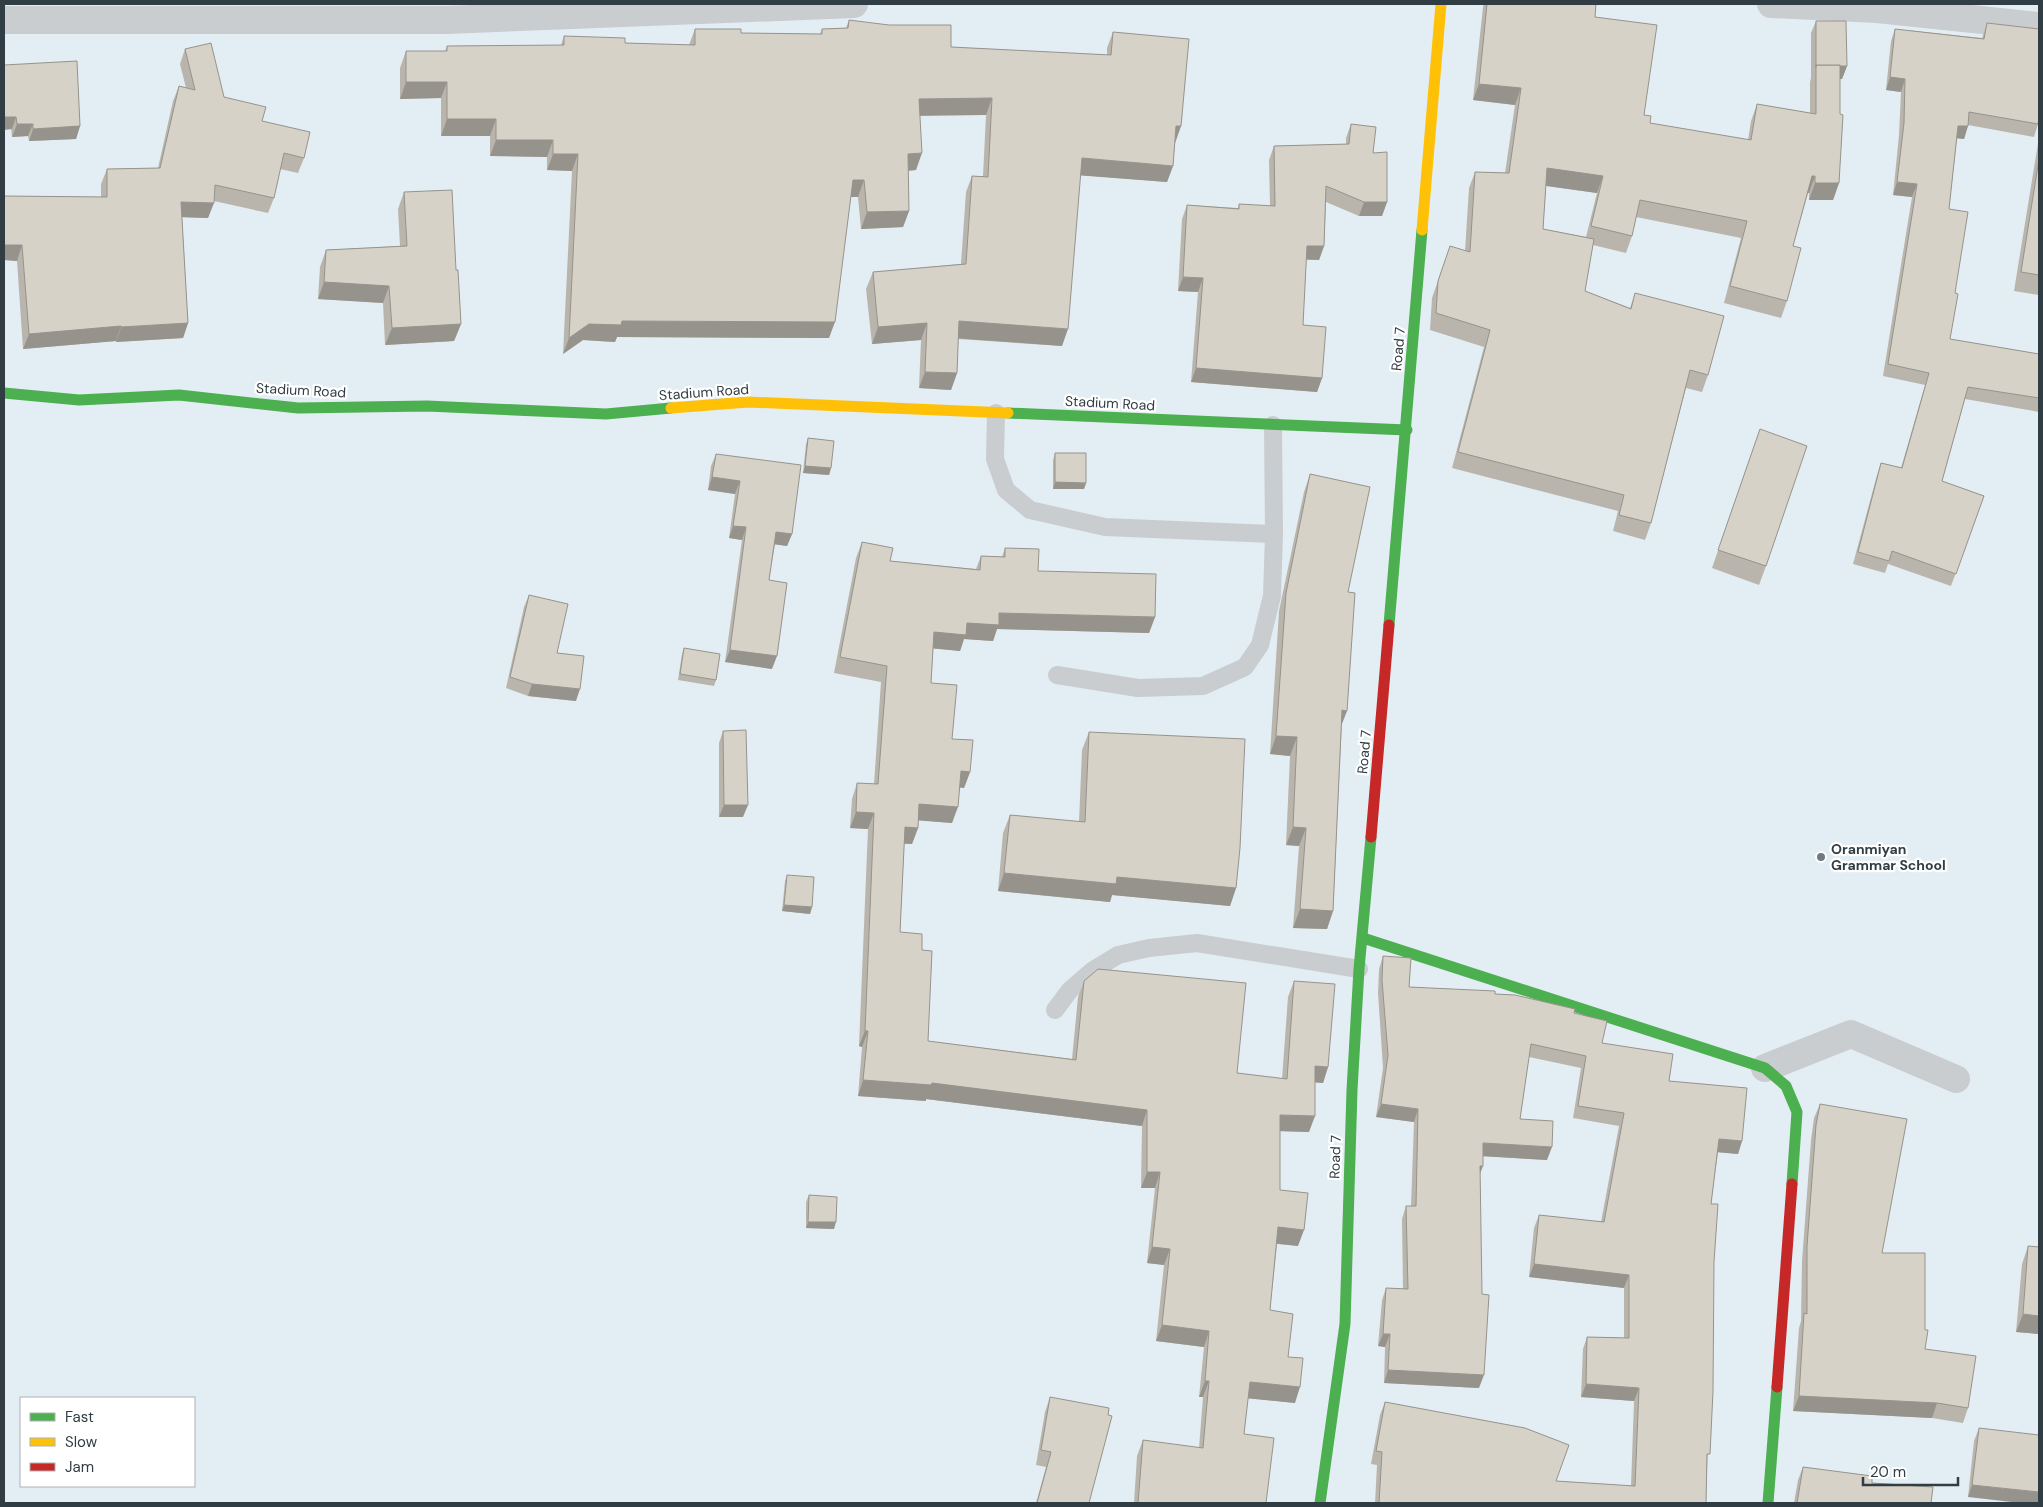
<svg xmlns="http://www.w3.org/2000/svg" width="2043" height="1507" font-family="'DM Sans',sans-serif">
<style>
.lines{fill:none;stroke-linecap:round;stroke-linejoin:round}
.lane{stroke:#c9cdd0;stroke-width:18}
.street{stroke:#c9cdd0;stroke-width:28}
.fast{stroke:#4caf50;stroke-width:11}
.slow{stroke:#ffc107;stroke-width:11}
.jam{stroke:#c62828;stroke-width:11}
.wall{fill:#b9b5ac;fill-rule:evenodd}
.shaded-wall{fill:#96938c}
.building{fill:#d7d2c8;stroke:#96938c}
.poi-dot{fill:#6f7b82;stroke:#fff;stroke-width:2}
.labels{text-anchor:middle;stroke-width:4.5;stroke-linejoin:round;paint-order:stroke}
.street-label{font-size:14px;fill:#303d44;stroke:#fff}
.poi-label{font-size:14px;font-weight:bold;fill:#303d44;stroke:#fff;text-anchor:start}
</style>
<rect width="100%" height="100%" fill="#e3eef4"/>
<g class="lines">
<g class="lane">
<polyline points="996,413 995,459 1006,490 1030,510 1105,527 1274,534"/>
<polyline points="1057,675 1138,688 1203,686 1245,667 1260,645 1272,596 1274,534 1273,425"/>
<polyline points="1055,1010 1070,990 1092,971 1118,955 1149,948 1197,943 1359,969"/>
</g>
<g class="street">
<polyline points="1771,4 1877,9 2039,26"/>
<polyline points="4,20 447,20 854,4"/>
<polyline points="1765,1068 1851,1034 1956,1079"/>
</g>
<g class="fast">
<polyline points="4,393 79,400 179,395 298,408 427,406 606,414 671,408"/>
<polyline points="1008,413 1407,430"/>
<polyline points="1389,625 1422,230"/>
<polyline points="1363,938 1765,1068 1786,1086 1797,1112 1792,1184"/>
<polyline points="1320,1503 1345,1324 1352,1090 1359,969 1371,837"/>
<polyline points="1768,1503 1777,1387"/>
</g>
<g class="slow">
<polyline points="1422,230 1441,4"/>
<polyline points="671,408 748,402 1008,413"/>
</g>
<g class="jam">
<polyline points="1371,837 1389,625"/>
<polyline points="1777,1387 1792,1184"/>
</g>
</g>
<g class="wall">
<path d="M1484 4H1596L1595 17 1644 115 1650 123 1748 140 1751 121 1757 104 1810 113V82L1811 78V33L1816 21 1847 66 1842 79H1840L1839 183 1833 200H1809V193H1808L1793 246 1787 301 1781 318 1724 303 1741 238 1636 217 1632 236 1626 253 1593 245 1585 291 1630 308 1635 293 1708 375 1702 392 1686 388 1651 523 1645 540 1613 531 1618 511 1452 468 1484 347 1430 330 1432 298 1450 246 1465 251 1469 188 1475 172 1505 173 1515 105 1473 100 1483 7ZM1546 186 1597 193 1586 237 1543 229Z"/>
<polygon points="849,20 951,47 1107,55 1107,48 1113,32 1181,126 1175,143 1173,166 1167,182 1080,175 1062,346 958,339 957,373 951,390 919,388 921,340 872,344 866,289 873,272 961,264 966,192 972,176 983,176 986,115 920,115 916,170 908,171 909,211 903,227 861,229 858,197 851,197 829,338 617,337 615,342 583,340 563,354 572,171 547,170 547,157 490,156 490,136 441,136 441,98 400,99 400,68 406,51 445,51 447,46 561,45 564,36 625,43 689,45 695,29 741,33 820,34 822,29 846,28"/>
<polygon points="1987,23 2038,124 2034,137 1968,125 1964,139 1957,138 1949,209 1955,293 1950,339 2039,354 2039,412 1965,399 1942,481 1984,496 1951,586 1888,564 1885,573 1853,564 1877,475 1881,463 1901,468 1925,385 1883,376 1912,197 1893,195 1899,135 1901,92 1886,90 1891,41 1895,29 1982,38"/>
<polygon points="185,49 224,97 262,121 304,158 298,173 280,169 274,198 268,213 214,201 208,218 182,217 188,323 183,338 116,342 116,341 23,349 17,261 4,260 4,196 101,197 101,184 107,169 158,168 173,101 179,86 186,88 180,64"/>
<polygon points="4,65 80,126 76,139 29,141 28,136 12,137"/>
<polygon points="1351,124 1373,153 1387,202 1382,216 1359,216 1326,202 1324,246 1319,260 1306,260 1303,325 1322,378 1317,392 1191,382 1198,292 1178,291 1182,219 1187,205 1238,208 1239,204 1270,206 1269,160 1274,146 1346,144 1346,138"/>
<polygon points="2039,137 2039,295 2014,291"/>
<polygon points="404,192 456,270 461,324 454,341 385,345 383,303 318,299 320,267 326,250 400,246 398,209"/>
<polygon points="1760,429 1766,566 1759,585 1712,568"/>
<polygon points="808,438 831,468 829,475 803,473 806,444"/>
<polygon points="1055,453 1086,483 1084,489 1053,489 1053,460"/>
<polygon points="716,454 792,534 787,546 775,544 769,580 772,669 725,662 742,540 729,538 735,494 708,490 711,466"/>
<polygon points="1310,474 1348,592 1333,911 1327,929 1293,928 1299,846 1286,845 1290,756 1270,754 1279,611 1304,492"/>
<polygon points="862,542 890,561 976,569 981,556 1002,557 1005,548 1038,571 1155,617 1149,633 997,629 993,641 964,639 960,651 933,648 931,683 952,739 970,772 964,788 960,787 952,823 918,820 918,828 912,844 904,844 900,932 922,950 928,1041 1072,1059 1078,997 1084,981 1237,1073 1282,1079 1288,997 1294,981 1328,1067 1323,1083 1315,1082 1309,1132 1280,1131 1280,1190 1298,1246 1277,1244 1270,1310 1288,1357 1295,1403 1248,1398 1244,1434 1266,1503 1134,1503 1137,1456 1143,1440 1199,1448 1203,1397 1199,1397 1204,1347 1156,1341 1164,1265 1147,1263 1155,1188 1141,1188 1142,1126 926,1099 926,1101 858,1096 862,1047 859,1046 868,829 850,828 852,799 857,783 874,784 881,682 834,673 856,558"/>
<polygon points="529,595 557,653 576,701 528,696 506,688 524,607"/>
<polygon points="684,648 716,680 714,686 678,680 682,654"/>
<polygon points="723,731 743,817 719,817 719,743"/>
<polygon points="1089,732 1236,888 1230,906 1112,895 1110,902 998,891 1003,833 1010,815 1079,822 1082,750"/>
<polygon points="787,875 812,907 810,914 782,911 785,881"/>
<polygon points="1383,956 1409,987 1495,994 1574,1013 1602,1043 1669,1081 1742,1141 1738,1154 1718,1152 1711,1204 1714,1262 1706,1503 1375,1503 1377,1465 1371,1464 1380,1415 1385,1402 1556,1481 1631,1486 1634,1401 1581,1397 1583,1349 1587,1337 1624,1338 1624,1288 1529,1277 1534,1228 1539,1215 1601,1222 1619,1126 1573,1118 1581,1068 1529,1057 1520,1119 1547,1160 1483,1156 1480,1174 1479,1388 1384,1383 1385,1347 1378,1346 1382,1300 1386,1288 1403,1289 1402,1219 1406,1206 1411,1206 1414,1122 1376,1117 1383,1068 1378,993 1379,969"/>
<polygon points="1820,1104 1882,1253 1925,1349 1968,1408 1963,1423 1932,1418 1793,1411 1799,1328 1801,1321 1802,1261 1811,1140 1814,1118"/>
<polygon points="809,1195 834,1229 806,1228 806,1202"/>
<polygon points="2028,1246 2039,1247 2039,1334 2016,1332 2022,1264"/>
<polygon points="1050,1397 1089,1503 1036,1503 1046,1467 1036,1465 1045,1412"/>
<polygon points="1979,1428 2031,1435 1968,1497 1974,1441"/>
<polygon points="1803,1467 1872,1483 1931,1503 1794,1503 1798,1480"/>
</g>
<g class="shaded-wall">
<polygon points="1847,66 1842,79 1816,79 1816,67"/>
<polygon points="1890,77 1905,79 1901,92 1886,90"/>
<polygon points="406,82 447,82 441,98 400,99"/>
<polygon points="1479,84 1521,88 1515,105 1473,100"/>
<polygon points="992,98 986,115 913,116 919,99"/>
<polygon points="4,117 16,117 12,129 4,130"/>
<polygon points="447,119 496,119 490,136 441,136"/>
<polygon points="17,124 33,124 28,136 12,137"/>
<polygon points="80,126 76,139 29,141 33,129"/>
<polygon points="1176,126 1181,126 1175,143"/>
<polygon points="1958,126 1968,126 1964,139 1954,138"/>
<polygon points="496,140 553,140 547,157 490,156"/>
<polygon points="922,153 916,170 902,171 908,154"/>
<polygon points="553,154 578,154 572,171 547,170"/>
<polygon points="1082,158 1173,166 1167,182 1075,175"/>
<polygon points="1547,168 1603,176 1597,193 1540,185"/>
<polygon points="1812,176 1815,176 1809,193 1806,193"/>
<polygon points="853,180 864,180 858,197 847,197"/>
<polygon points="1897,182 1917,184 1912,197 1893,195"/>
<polygon points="1815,183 1839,183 1833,200 1809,200"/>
<polygon points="181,202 214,203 208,218 176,217"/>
<polygon points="1364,202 1387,202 1382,216 1359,216"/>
<polygon points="909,211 903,227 861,229 867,212"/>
<polygon points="4,245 22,245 17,261 4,260"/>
<polygon points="1307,246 1324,246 1319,260 1302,259"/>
<polygon points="1183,277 1203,278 1198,292 1178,291"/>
<polygon points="324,282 389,286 383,303 318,299"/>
<polygon points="622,321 835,322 829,338 617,337 615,342 583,340 563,354 569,338 589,324"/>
<polygon points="959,321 1068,329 1062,346 953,338"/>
<polygon points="188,323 183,338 116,342 121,327"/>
<polygon points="927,323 921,340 872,344 878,327"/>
<polygon points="461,324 454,341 385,345 392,328"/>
<polygon points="121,326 116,341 23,349 29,334"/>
<polygon points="1196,368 1322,378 1317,392 1191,382"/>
<polygon points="925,372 957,373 951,390 919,388"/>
<polygon points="805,466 831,468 829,475 803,473"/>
<polygon points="712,477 740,481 735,494 708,490"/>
<polygon points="1055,482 1086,483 1084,489 1053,489"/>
<polygon points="733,526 746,527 742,540 729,538"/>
<polygon points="776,532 792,534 787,546 772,544"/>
<polygon points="999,613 1155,617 1149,633 997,629 993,641 964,639 960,651 928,648 934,632 967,623"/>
<polygon points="730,650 777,656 772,669 725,662"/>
<polygon points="532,684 580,689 576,701 528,696"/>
<polygon points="1342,710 1347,711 1340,729"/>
<polygon points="1276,736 1297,737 1290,756 1270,754"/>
<polygon points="961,771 970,772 964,788 955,787"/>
<polygon points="919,804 958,807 952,823 913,820"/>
<polygon points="724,805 748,805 743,817 719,817"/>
<polygon points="856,812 874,813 868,829 850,828"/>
<polygon points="905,827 918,828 912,844 899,843"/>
<polygon points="1293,827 1306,828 1299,846 1286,845"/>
<polygon points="1004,873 1117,877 1236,888 1230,906 1112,895 1110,902 998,891"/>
<polygon points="784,905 812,907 810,914 782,911"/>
<polygon points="1300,909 1333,911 1327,929 1293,928"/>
<polygon points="865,1031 868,1031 862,1047 859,1046"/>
<polygon points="1315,1066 1328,1067 1323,1083 1309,1082"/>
<polygon points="863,1080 932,1083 1147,1110 1142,1126 926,1099 926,1101 858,1096"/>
<polygon points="1381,1104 1418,1109 1414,1122 1376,1117"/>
<polygon points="1280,1115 1315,1116 1309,1132 1275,1131"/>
<polygon points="1719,1139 1742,1141 1738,1154 1715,1152"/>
<polygon points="1483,1143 1552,1147 1547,1160 1479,1156"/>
<polygon points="1480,1166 1483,1166 1478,1179"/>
<polygon points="1147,1172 1160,1172 1155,1188 1141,1188"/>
<polygon points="808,1222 836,1222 834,1229 806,1228"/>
<polygon points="1278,1227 1304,1230 1298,1246 1272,1243"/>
<polygon points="1152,1247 1170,1249 1164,1265 1147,1263"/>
<polygon points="1534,1264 1629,1275 1624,1288 1529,1277"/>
<polygon points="2023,1314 2039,1316 2039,1334 2016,1332"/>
<polygon points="1162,1325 1209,1331 1204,1347 1156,1341"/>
<polygon points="1383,1334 1390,1334 1385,1347 1378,1346"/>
<polygon points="1388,1370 1484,1375 1479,1388 1384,1383"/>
<polygon points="1205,1381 1209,1381 1203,1397 1199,1397"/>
<polygon points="1250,1382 1300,1387 1295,1403 1244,1398"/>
<polygon points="1586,1384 1639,1388 1634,1401 1581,1397"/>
<polygon points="1799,1396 1937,1403 1932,1418 1793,1411"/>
<polygon points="1972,1485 2039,1492 2039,1503 2021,1503 1968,1497"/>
</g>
<g class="building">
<polygon points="1487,4 1596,4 1595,17 1657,25 1644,115 1651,116 1650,123 1751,140 1757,104 1816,114 1816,65 1840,65 1840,114 1843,115 1839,183 1815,183 1815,176 1812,176 1793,246 1801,248 1787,301 1730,286 1747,221 1640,200 1632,236 1591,226 1603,176 1547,168 1543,229 1594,239 1585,291 1631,309 1635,293 1724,316 1708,375 1690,370 1651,523 1619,515 1624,495 1458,452 1490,330 1436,313 1438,281 1450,246 1470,252 1475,172 1509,173 1521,88 1479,84"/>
<polygon points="849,20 889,25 951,25 951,47 1111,55 1113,32 1189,39 1181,126 1176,126 1173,166 1082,158 1068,329 959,321 957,373 925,372 927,323 878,327 873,272 966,264 972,176 988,177 992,98 919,99 922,153 908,154 909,211 867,212 864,180 853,180 835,322 622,321 621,325 589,324 569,338 578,154 553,154 553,140 496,140 496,119 447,119 447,82 406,82 406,51 447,51 447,46 564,45 564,36 625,38 625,43 695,45 695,29 741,29 741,33 822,34 822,29 848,28"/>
<polygon points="1816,21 1846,21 1847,66 1840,66 1840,65 1816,65 1816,67"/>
<polygon points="1987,23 2039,29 2039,119 2038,124 1969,112 1968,126 1958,126 1949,209 1968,212 1955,293 1958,294 1950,339 2039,354 2039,398 1968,387 1942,481 1984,496 1956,574 1892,551 1889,561 1858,552 1881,463 1902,468 1929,373 1888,364 1917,184 1897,182 1904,123 1905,79 1890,77 1895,29 1984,39"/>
<polygon points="211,43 224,97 266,107 262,121 310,132 304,158 284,153 274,198 215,185 214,203 181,202 188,323 121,327 121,326 29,334 22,245 4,245 4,196 107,197 107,169 160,168 179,86 195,90 185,49"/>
<polygon points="77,61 80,126 33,129 33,124 17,124 16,117 4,117 4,65"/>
<polygon points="1351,124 1376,127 1373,153 1387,152 1387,202 1364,202 1326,186 1324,246 1307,246 1303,325 1326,327 1322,378 1196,368 1203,278 1183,277 1187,205 1239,209 1239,204 1275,206 1274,146 1349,144"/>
<polygon points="2039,159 2039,275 2021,272"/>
<polygon points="452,190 456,270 458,270 461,324 392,328 389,286 324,282 326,250 407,246 404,192"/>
<polygon points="1760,429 1807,446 1766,566 1718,550"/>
<polygon points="808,438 834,441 831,468 805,466"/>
<polygon points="1055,453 1086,453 1086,483 1055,482"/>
<polygon points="716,454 801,465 792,534 776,532 769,580 787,583 777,656 730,650 746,527 733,526 740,481 712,477"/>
<polygon points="1310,474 1370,487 1348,592 1355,593 1347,711 1342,710 1333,911 1300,909 1306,828 1293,827 1297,737 1276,736 1286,593"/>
<polygon points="862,542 893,548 890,561 980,570 981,556 1005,557 1005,548 1039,549 1038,571 1156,574 1155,617 999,613 999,625 967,623 966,635 934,632 931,683 957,685 952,739 973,740 970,772 961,771 958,807 919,804 918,828 905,827 900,932 922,934 922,950 932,951 928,1041 1076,1060 1084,981 1098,969 1246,983 1237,1073 1287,1079 1294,981 1335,984 1328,1067 1315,1066 1315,1116 1280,1115 1280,1190 1308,1193 1304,1230 1278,1227 1270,1310 1293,1314 1288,1357 1303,1358 1300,1387 1250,1382 1244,1434 1274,1438 1266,1503 1138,1503 1143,1440 1203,1448 1209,1381 1205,1381 1209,1331 1162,1325 1170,1249 1152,1247 1160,1172 1147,1172 1147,1110 932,1083 931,1085 863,1080 868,1031 865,1031 874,813 856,812 857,783 878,784 887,666 840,657"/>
<polygon points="529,595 568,604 557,653 584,656 580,689 532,684 510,677"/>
<polygon points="684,648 720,654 716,680 680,674"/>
<polygon points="746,730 748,805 724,805 723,731"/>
<polygon points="1089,732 1245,739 1240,848 1236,888 1117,877 1116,884 1004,873 1010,815 1085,822"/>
<polygon points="787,875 814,877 812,907 784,905"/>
<polygon points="1383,956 1411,958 1409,987 1495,991 1495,994 1515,995 1575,1009 1574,1013 1607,1021 1602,1043 1673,1054 1669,1081 1747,1088 1742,1141 1719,1139 1711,1204 1718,1204 1714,1262 1713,1391 1710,1454 1707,1454 1706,1503 1379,1503 1382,1452 1376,1451 1385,1402 1525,1428 1569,1445 1556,1481 1635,1486 1639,1388 1586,1384 1587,1337 1629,1338 1629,1275 1534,1264 1539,1215 1604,1222 1624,1113 1578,1106 1586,1056 1531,1044 1520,1119 1553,1121 1552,1147 1483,1143 1483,1166 1480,1166 1482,1294 1489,1295 1484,1375 1388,1370 1390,1334 1383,1334 1386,1288 1408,1289 1406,1206 1416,1206 1418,1109 1381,1104 1388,1055 1382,980"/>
<polygon points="1820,1104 1907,1119 1882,1253 1925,1253 1925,1330 1928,1330 1925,1349 1976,1356 1968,1408 1937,1403 1799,1396 1804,1313 1807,1314 1807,1246 1816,1125"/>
<polygon points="809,1195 837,1197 836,1222 808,1222"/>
<polygon points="2028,1246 2039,1247 2039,1316 2023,1314"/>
<polygon points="1050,1397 1109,1408 1108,1415 1112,1416 1089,1503 1037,1503 1051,1452 1041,1450"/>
<polygon points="1979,1428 2039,1435 2039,1492 1972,1485"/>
<polygon points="1803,1467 1872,1476 1872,1483 1933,1487 1931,1503 1797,1503"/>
</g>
<circle class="poi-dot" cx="1821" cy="857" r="5"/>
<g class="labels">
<g class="street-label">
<text transform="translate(1398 349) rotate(-85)" y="5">Road 7</text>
<text transform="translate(301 390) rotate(3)" y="5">Stadium Road</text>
<text transform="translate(704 392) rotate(-4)" y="5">Stadium Road</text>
<text transform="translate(1110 403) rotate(3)" y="5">Stadium Road</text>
<text transform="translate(1364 752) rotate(-85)" y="5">Road 7</text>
<text transform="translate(1335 1157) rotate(-88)" y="5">Road 7</text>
</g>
<g class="poi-label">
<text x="1831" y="854">Oranmiyan<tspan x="1831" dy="16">Grammar School</tspan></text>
</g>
</g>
<rect width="2043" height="1507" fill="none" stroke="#303d44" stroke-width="10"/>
<rect x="20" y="1397" width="175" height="90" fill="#ffffff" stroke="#acb1b4"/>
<rect x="30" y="1413" width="25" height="8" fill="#4caf50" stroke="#acb1b4"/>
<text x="65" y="1422" font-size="15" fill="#303d44">Fast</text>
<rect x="30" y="1438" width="25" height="8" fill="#ffc107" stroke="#acb1b4"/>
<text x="65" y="1447" font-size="15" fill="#303d44">Slow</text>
<rect x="30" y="1463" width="25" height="8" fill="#c62828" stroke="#acb1b4"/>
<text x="65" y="1472" font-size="15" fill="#303d44">Jam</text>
<path d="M1863 1477v8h95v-8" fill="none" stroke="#303d44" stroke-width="2.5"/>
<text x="1870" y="1477" font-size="15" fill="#303d44" stroke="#ffffff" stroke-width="4" paint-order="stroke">20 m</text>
</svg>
